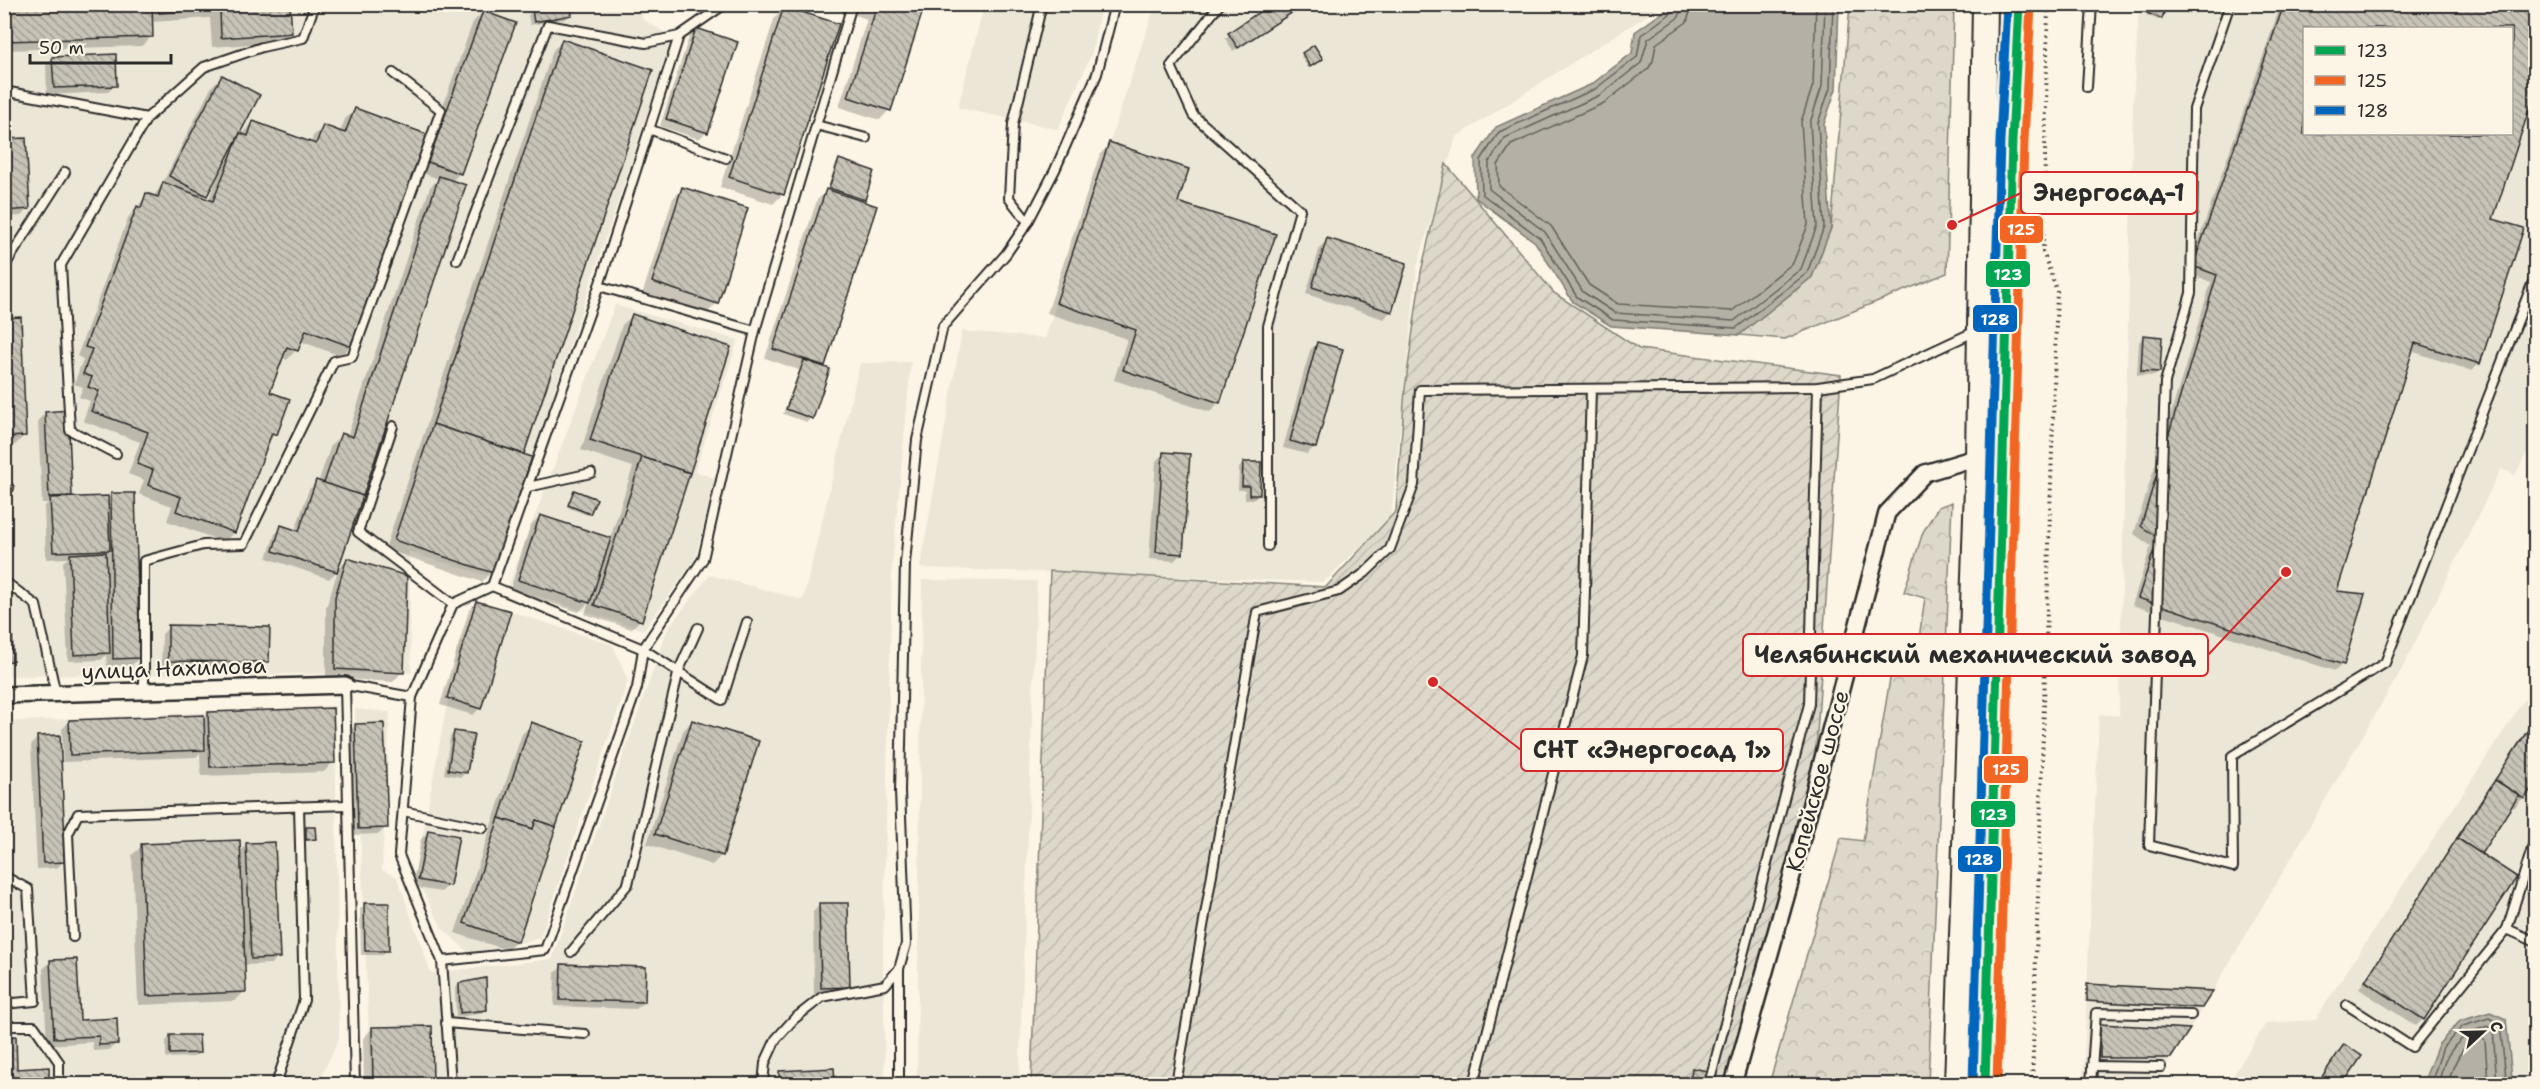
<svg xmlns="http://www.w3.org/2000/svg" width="2540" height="1089" font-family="'Shantell Sans',sans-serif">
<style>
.built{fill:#ece6d7;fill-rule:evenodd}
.forest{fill:url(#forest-crowns);stroke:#84827a;stroke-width:1.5}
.garden{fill:url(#garden-furrows);stroke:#84827a;stroke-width:1.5}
.water{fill:#b4b0a5;stroke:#7d7b74;stroke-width:1.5}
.shadow{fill:#0003;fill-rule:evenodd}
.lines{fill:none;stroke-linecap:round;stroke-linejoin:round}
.shore{stroke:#62605c;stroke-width:1.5}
.building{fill:url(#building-back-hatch);stroke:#2b2b2b;stroke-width:1.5;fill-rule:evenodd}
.service-casing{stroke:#2b2b2b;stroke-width:12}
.minor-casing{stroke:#2b2b2b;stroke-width:20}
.primary-casing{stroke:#2b2b2b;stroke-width:28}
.path{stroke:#2b2b2b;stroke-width:4;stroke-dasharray:1.5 4.5;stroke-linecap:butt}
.service{stroke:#fcf5e5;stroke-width:8}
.minor{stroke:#fcf5e5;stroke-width:15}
.primary{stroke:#fcf5e5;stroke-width:24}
.bus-1-casing{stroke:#fcf5e5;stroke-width:14}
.bus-2-casing{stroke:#fcf5e5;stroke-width:14}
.bus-3-casing{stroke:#fcf5e5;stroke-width:14}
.bus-1{stroke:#00a651;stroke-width:9}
.bus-2{stroke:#f26522;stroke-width:9}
.bus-3{stroke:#0065bd;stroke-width:9}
.labels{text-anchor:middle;stroke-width:4.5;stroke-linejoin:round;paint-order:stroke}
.street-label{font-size:22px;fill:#2b2b2b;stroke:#fcf5e5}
.leader{fill:none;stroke:#d62828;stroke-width:2}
.callout-dot{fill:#d62828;stroke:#fcf5e5;stroke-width:2}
.callout{fill:#fcf5e5;stroke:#d62828;stroke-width:2}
.callout-label{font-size:24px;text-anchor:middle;font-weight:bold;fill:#2b2b2b}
.line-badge{stroke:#fcf5e5;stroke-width:2}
.badge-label{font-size:16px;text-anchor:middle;font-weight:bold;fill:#fff}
</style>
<defs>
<pattern id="forest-crowns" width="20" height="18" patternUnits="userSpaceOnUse" patternTransform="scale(1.5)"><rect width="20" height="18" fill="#ded8ca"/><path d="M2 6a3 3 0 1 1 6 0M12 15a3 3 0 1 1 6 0" fill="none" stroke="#bfbaae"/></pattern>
<pattern id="garden-furrows" width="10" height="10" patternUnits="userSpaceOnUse" patternTransform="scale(1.5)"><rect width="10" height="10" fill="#ded8ca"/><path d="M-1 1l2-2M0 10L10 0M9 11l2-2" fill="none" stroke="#bfbaae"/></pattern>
<pattern id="building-back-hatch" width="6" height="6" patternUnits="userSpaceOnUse" patternTransform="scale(1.5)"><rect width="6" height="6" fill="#c8c3b7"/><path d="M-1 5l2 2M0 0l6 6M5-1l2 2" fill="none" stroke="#a39f95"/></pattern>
</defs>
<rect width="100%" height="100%" fill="#fcf5e5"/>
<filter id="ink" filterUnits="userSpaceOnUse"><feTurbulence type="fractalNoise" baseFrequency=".0167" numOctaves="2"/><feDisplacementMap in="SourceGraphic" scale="12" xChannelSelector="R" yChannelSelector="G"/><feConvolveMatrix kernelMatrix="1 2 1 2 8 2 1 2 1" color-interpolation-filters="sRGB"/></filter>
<g filter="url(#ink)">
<g class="built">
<polygon points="5,5 643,5 642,19 673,37 492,577 409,552 411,673 5,676"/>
<polygon points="984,5 1101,5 1092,53 1058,129 958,108"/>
<polygon points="1155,5 1663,5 1456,137 1417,267 1391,517 1324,582 920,568 962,331 1045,338"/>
<path d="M2139 5H2535V437L2515 475 2501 469 2402 669 2213 991 2155 1084H2083L2099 714 2119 716 2133 103ZM2304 28H2512V134H2304Z"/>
<polygon points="615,305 738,340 695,471 715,478 695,559 644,630 508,587"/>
<polygon points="911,362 892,567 883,950 885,1084 371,1084 355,709 390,712 382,870 397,877 431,973 552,959 668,628 710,575 803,600 860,363"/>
<polygon points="922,580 1037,581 1019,1084 917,1084"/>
<polygon points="486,603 613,645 628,681 540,938 471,955 442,928 415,876 457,649"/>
<polygon points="2535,683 2535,1084 2228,1084 2266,1023 2315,1020"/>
<polygon points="335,706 339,1038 318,1084 5,1084 4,722"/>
</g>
<g class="forest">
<polygon points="1850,5 1954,5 1947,273 1785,339 1739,335 1812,277 1831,228"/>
<polygon points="1952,502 1928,1084 1769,1084 1841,838 1863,841 1894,655 1917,651 1925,598 1904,592 1923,532 1938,507"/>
</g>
<polygon class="garden" points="1446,164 1554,293 1639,349 1841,375 1814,778 1727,1084 1031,1084 1050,571 1326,587 1396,511 1405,389 1421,272"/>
<g class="water">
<polygon points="1673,5 1839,5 1836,89 1824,124 1831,228 1812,277 1739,335 1611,326 1573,302 1535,242 1476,198 1475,158 1496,127 1592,84 1632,53 1635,32"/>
<polygon points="2490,1012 2506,1019 2512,1079 2509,1084 2427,1084 2424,1081 2438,1045 2460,1021"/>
</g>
<g class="shadow">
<polygon points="4,4 288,4 290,32 280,42 212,47 210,18 151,22 152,36 142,46 4,50"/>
<polygon points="354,4 388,4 356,11"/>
<polygon points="648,4 696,4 649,13"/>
<polygon points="836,4 924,4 889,110 880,120 839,107 867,19 835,8"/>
<polygon points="1274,4 1301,6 1233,51 1225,38"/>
<path d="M2281 4H2536V84L2491 220 2523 229 2479 364 2472 371 2411 351 2335 592 2343 664 2335 671 2132 605 2151 546 2134 534 2211 282 2187 273ZM2304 28H2512V134H2304Z"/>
<polygon points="2150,6 2161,18 2159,20 2146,15"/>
<polygon points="785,8 783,194 773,204 720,187 775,17"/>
<polygon points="533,11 571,15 566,19 530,25 528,15"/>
<polygon points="483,12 460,173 451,182 336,571 348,559 402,672 393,682 326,678 326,608 338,570 329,579 267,558 275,534 282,527 295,531 309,489 318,483 331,445 341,435 347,437 430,187 439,179 419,172 473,22"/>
<polygon points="696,30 706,132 699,139 660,126 689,37"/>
<polygon points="563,41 651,71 522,455 491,572 482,582 385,549 553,50"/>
<polygon points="1314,47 1320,60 1308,68 1301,56"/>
<polygon points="53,58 116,85 108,92 47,95 46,65"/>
<path d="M222 77 235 141 253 123 311 144 313 136 323 127 340 133 345 119 355 110 350 346 341 356 300 341 296 350 287 360 281 357 268 393 276 434 266 443 234 532 224 542 167 521 172 506 139 494 144 480 128 474 140 442 83 421 90 401 79 397 83 387 74 384 83 359 77 356 128 218 147 195 153 197 161 186 212 86ZM217 173 219 174 208 201 202 199Z"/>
<polygon points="4,141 28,209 21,216 4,217"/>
<polygon points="1110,144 1177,203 1219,402 1210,412 1114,380 1127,339 1047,313 1100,154"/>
<polygon points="839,161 863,199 821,368 811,418 807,422 783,414 799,370 765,358 817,200 827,190 835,165"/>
<polygon points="683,189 717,303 707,313 643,292 673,198"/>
<polygon points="1327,240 1391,311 1384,319 1306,294 1320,247"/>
<polygon points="632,316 729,348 640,620 631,629 585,614 589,602 579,612 510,590 530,526 540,516 610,539 633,467 581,450 622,325"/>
<polygon points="4,319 24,436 15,445 4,446"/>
<polygon points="2143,337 2159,372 2154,376 2137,375 2139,342"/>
<polygon points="1317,343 1314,447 1307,454 1283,448 1310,350"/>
<polygon points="46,413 71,495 67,499 109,497 111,495 139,658 132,665 107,666 106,655 101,660 68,661 63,562 68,558 46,559 44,507 48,503 42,503 38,420"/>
<polygon points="1164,453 1181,554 1174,561 1149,559 1156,461"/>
<polygon points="1243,463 1259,495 1254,499 1245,499 1245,490 1238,490 1239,468"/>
<polygon points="573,494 589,513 587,515 567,507"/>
<polygon points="476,603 480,708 473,715 440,705 469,610"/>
<polygon points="169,627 268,661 261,669 161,667 162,634"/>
<polygon points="208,714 333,762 324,772 201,776 200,753 196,757 63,762 62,729 69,722 203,720"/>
<polygon points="2536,715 2536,779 2523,798 2514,808 2510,806 2479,854 2423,1019 2416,1026 2359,989"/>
<polygon points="692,721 722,855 712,865 647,844 683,731"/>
<polygon points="532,724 517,941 507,950 455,933 522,734"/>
<polygon points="356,725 386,827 379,834 352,835 348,732"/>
<polygon points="454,732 466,772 461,777 444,774 450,737"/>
<polygon points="38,737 64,861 57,868 37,869 31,745"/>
<polygon points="306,828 314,839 312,841 304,841"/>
<polygon points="429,832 448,885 441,892 412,887 421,839"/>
<polygon points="246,845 278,957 271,964 244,965 245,991 235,1001 138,1005 132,855 142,846 239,852"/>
<polygon points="365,905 387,950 383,955 361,955 360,909"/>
<polygon points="820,905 848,987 841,994 814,994 813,912"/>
<polygon points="50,962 79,1022 117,1043 109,1050 93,1051 92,1042 47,1045 43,969"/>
<polygon points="562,966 644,1002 636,1009 554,1006 555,973"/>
<polygon points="459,984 486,1009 481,1014 456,1017 455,989"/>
<polygon points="2087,986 2201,1007 2199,1009 2085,1002"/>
<polygon points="2101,1026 2170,1057 2168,1059 2099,1059"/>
<polygon points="430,1027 431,1084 364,1084 363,1038 373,1028"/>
<polygon points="170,1037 198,1053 194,1057 166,1058 166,1041"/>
<polygon points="4,1038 16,1070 47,1069 48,1084 4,1084"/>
<polygon points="2344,1046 2360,1056 2341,1084 2316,1084"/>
<polygon points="833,1070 834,1084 773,1084 773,1080 780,1073"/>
<polygon points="1693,1070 1707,1072 1705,1084 1687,1084 1688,1074"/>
<polygon points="2099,1082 2155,1082 2153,1084 2097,1084"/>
</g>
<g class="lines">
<g class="shore">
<polyline points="1676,4 1674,11 1641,35 1637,57 1595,89 1499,132 1481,160 1482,194 1540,238 1577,297 1613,320 1736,328 1807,273 1824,227 1818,123 1830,88 1833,4"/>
<polyline points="1683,4 1679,17 1648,39 1641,63 1600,95 1505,138 1489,162 1489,189 1545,232 1583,292 1615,313 1734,321 1801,269 1817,226 1810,123 1822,86 1825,4"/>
<polyline points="1692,4 1687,22 1656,44 1653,61 1648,69 1604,103 1511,145 1498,165 1499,186 1551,226 1589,285 1618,304 1732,311 1793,263 1808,225 1801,122 1813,85 1816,4"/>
<polyline points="2431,1084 2443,1047 2463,1026 2489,1018 2500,1025 2506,1077 2504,1084"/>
<path d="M2439 1084C2443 1054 2459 1034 2488 1026L2493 1030 2497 1084"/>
<path d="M2448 1084C2453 1065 2461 1043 2482 1038L2485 1040 2488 1084"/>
</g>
</g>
<g class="building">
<polygon points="4,4 152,4 153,37 4,41"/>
<polygon points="159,4 290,4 292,33 221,38 220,9 159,13"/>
<polygon points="560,4 571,4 572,15 534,22 532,9"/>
<polygon points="862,4 925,4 891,111 848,97 876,9"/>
<polygon points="1271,4 1302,6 1238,48 1228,33"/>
<polygon points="2149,4 2165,9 2162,19 2147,13"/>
<path d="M2284 4H2536V89L2493 219 2524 228 2480 364 2415 343 2337 591 2365 594 2344 665 2138 598 2158 538 2141 526 2217 275 2193 266ZM2304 28H2512V134H2304Z"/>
<polygon points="784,6 839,24 784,195 729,177"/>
<polygon points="483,11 516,23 461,174 428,162"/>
<polygon points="696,28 738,42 708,133 666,119"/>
<polygon points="562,39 653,70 524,454 433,424"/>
<polygon points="1314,45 1323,59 1310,67 1302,53"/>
<polygon points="116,54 117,86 54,88 52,57"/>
<polygon points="222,75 260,95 207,196 169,176"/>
<polygon points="355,108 429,135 352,347 306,330 298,351 287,347 270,392 290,399 277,435 272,433 235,533 176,511 181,497 148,485 153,470 137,464 148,432 91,411 99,391 88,387 92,377 83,374 92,349 85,347 137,206 141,208 146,193 158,197 163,182 213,201 240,133 248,136 253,121 316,144 323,125 345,133"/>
<polygon points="26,138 30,209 4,211 4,139"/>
<polygon points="1109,142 1189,169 1178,202 1276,234 1220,403 1123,370 1136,330 1056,303"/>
<polygon points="839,159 874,171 865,200 829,188"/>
<polygon points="439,176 466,185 363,496 324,483 341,433 353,437"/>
<polygon points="682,187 748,208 718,304 652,282"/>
<polygon points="826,189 877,206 825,366 773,349"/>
<polygon points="1327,238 1407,263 1392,312 1312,287"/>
<polygon points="632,314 731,347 690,473 590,440"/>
<polygon points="21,317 26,436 4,437 4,318"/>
<polygon points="2143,335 2162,337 2160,372 2141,371"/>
<polygon points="1317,342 1343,349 1316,448 1290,441"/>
<polygon points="804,360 830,369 813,419 786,409"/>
<polygon points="68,410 72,496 49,497 45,412"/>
<polygon points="433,424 532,457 493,573 394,540"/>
<polygon points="1163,452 1190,454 1183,554 1156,552"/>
<polygon points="642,457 690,473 642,621 594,605"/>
<polygon points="1243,462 1261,462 1260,495 1249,495 1249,486 1242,486"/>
<polygon points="316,480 363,496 337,572 273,551 281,525 299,531"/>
<polygon points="574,490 597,499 590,514 568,505"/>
<polygon points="111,493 135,493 140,658 113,659"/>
<polygon points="108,496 110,550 53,552 50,498"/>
<polygon points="540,515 611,538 590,603 518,580"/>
<polygon points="106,552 110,653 74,655 70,554"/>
<polygon points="347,558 407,576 404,673 335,669 335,597"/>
<polygon points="476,601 511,611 481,709 447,698"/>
<polygon points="4,622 12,622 13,661 4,662"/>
<polygon points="168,625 270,627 269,662 168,661"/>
<polygon points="333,708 335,763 210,767 208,712"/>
<polygon points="204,715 205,750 70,755 69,720"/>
<polygon points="2536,718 2536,782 2524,799 2495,780"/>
<polygon points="692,720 759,741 723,856 655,834"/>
<polygon points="531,722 585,741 556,827 536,820 533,829 499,818"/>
<polygon points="384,723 388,828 358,829 355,724"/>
<polygon points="454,731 474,734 467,773 448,770"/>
<polygon points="60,735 66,862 43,863 37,736"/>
<polygon points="2495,780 2519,795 2481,854 2457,838"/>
<polygon points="499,818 533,829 536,820 556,827 518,942 464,923"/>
<polygon points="306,827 315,827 316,839 306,840"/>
<polygon points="428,830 459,836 450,886 418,880"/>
<polygon points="2457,838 2517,877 2424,1020 2365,981"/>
<polygon points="240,840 246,992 147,996 141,844"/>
<polygon points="275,842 280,958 251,959 246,843"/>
<polygon points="364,903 389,903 389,951 365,951"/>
<polygon points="819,903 848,903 850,987 821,988"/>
<polygon points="77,959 80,1020 117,1018 118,1044 99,1045 99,1036 54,1038 50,960"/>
<polygon points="561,964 646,967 645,1002 560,1000"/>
<polygon points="486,978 487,1010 460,1013 459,983"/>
<polygon points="2087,984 2213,991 2202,1008 2087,1001"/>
<polygon points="2100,1024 2190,1029 2171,1058 2100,1058"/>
<polygon points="432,1026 433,1084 373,1084 372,1027"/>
<polygon points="170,1035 199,1035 200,1053 170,1054"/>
<polygon points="16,1036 17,1069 49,1067 49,1084 4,1084 4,1037"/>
<polygon points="2344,1044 2362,1056 2343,1084 2317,1084"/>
<polygon points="834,1068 835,1084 780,1084 779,1071"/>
<polygon points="1692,1068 1708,1071 1706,1084 1690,1084"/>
<polygon points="2098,1081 2157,1081 2155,1084 2098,1084"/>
</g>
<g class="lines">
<g class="service-casing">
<g id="service">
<polyline points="1220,4 1171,66 1193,115 1300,210 1268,326 1268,546"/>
<polyline points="2230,4 2194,109 2191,293 2165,382 2149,845 2233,867 2232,756 2385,663 2536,274"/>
<polyline points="2087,87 2092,4"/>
<polyline points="4,91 147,118"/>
<polyline points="816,125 866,138"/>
<polyline points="649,129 726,158"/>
<polyline points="1028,222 1009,198 1013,124 1042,4"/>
<polyline points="457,260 548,25 646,43 679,36"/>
<polyline points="4,267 65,172"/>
<polyline points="599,286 755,331"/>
<polyline points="393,426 358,532 453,604"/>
<polyline points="116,454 70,430 61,265 147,118 204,67 262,47 303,38 315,4"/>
<polyline points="4,486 9,488"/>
<polyline points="528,487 591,473"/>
<polyline points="4,581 36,605 56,694"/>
<polyline points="492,586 643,649 722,700 747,622"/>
<polyline points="144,692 144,561 203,545 244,544 334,361 352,357 441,110 393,73"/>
<polyline points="412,697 453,604 492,586 599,286 679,36 725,4"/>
<polyline points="403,811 483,828"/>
<polyline points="2536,836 2507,929 2536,942"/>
<polyline points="4,876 28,889 35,1001 4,1004"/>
<polyline points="73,937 68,834 78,814 348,805"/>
<polyline points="4,948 7,1004"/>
<polyline points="571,952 628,884 679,670 698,628"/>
<polyline points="442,961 451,1084"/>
<polyline points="2347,1005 2412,1047 2507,929"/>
<polyline points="446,1023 585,1034"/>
<polyline points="4,1026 34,1026 59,1062 59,1084"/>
<polyline points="2092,1066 2161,1067"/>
<polyline points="276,1084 304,1000 299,806"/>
<polyline points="355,1084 345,685 412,697 399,855 442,961 545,950 637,688 643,649 703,559 755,331 851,8 840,4"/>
<polyline points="763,1084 765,1063 776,1039 794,1019 822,997 885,985 899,969 906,944 900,791 905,563 917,440 943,326 1006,254 1028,222 1055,170 1097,74 1115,4"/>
<polyline points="899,1084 899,969"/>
<polyline points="1176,1084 1257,612 1339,591 1365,573 1390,549 1414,485 1420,390 1818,387 1873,379 1976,331"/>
<polyline points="1474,1084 1583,656 1591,390"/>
<polyline points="1709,1084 1809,704 1818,387"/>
<polyline points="2091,1084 2096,1013 2191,1015"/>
</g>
</g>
<g class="minor-casing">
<g id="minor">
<polyline points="4,695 345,685"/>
<polyline points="1733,1084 1795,865 1887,513 1925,473 1978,457"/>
</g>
</g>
<g class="primary-casing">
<g id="primary">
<polyline points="1957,1084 1978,457 1985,4"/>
<polyline points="1985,1084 2012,141 2019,4"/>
</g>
</g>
<polyline class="path" points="2032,1084 2057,291 2043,252 2048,4"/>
<use href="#service" class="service"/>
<use href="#minor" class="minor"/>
<use href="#primary" class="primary"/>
<g class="bus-1-casing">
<polyline id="bus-1" points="1985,1084 2012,141 2019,4"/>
</g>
<g class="bus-2-casing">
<polyline id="bus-2" points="1997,1084 2024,141 2031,5"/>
</g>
<g class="bus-3-casing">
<polyline id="bus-3" points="1973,1084 2000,141 2007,4"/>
</g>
<use href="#bus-1" class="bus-1"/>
<use href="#bus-2" class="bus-2"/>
<use href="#bus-3" class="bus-3"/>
</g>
</g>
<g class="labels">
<g class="street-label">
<text transform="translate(174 668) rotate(-2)" y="8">улица Нахимова</text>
<text transform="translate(1817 781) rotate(-75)" y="8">Копейское шоссе</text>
</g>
</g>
<path class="leader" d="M1952 225L2021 193M2286 572L2208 655M1433 682L1521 750"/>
<g class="callout-dot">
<circle cx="1952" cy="225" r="6"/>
<circle cx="2286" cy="572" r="6"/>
<circle cx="1433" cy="682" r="6"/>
</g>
<g class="callout">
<rect x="2021" y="172" width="176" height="42" rx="6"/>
<rect x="1743" y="634" width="465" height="42" rx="6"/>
<rect x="1521" y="729" width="262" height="42" rx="6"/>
</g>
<g class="callout-label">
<text x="2109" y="201">Энергосад-1</text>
<text x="1975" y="663">Челябинский механический завод</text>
<text x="1652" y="758">СНТ «Энергосад 1»</text>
</g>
<g class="line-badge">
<rect x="1999" y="215" width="45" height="29" rx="6" fill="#f26522"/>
<rect x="1985" y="260" width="46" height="28" rx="6" fill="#00a651"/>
<rect x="1972" y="304" width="46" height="29" rx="6" fill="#0065bd"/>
<rect x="1983" y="755" width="46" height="29" rx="6" fill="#f26522"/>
<rect x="1970" y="800" width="46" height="28" rx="6" fill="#00a651"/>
<rect x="1957" y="845" width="45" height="28" rx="6" fill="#0065bd"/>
</g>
<g class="badge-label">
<text x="2021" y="235">125</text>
<text x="2008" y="280">123</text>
<text x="1995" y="325">128</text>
<text x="2006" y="775">125</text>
<text x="1993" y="820">123</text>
<text x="1979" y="865">128</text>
</g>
<rect width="2540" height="1089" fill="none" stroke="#fcf5e5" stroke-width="24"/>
<rect x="12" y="12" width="2516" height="1065" fill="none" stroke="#2b2b2b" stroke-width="2" filter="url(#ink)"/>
<rect x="2303" y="27" width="210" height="108" fill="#fcf5e5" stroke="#a8a49b" stroke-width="1.5"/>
<rect x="2315" y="46" width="30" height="9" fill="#00a651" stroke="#a8a49b" stroke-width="1.5"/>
<text x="2357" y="57" font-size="18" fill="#2b2b2b">123</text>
<rect x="2315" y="76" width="30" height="9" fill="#f26522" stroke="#a8a49b" stroke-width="1.5"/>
<text x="2357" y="87" font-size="18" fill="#2b2b2b">125</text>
<rect x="2315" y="106" width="30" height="9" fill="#0065bd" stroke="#a8a49b" stroke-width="1.5"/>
<text x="2357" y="117" font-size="18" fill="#2b2b2b">128</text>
<g transform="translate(2483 1032) rotate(68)" stroke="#fcf5e5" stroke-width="4.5" paint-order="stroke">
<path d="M0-4.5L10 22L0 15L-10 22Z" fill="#2b2b2b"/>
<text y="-9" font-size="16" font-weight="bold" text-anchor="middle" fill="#2b2b2b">С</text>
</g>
<path d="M30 54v9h141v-9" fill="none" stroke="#2b2b2b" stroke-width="3"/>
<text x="39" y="54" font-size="18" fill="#2b2b2b" stroke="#fcf5e5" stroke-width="4.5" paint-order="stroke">50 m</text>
</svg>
